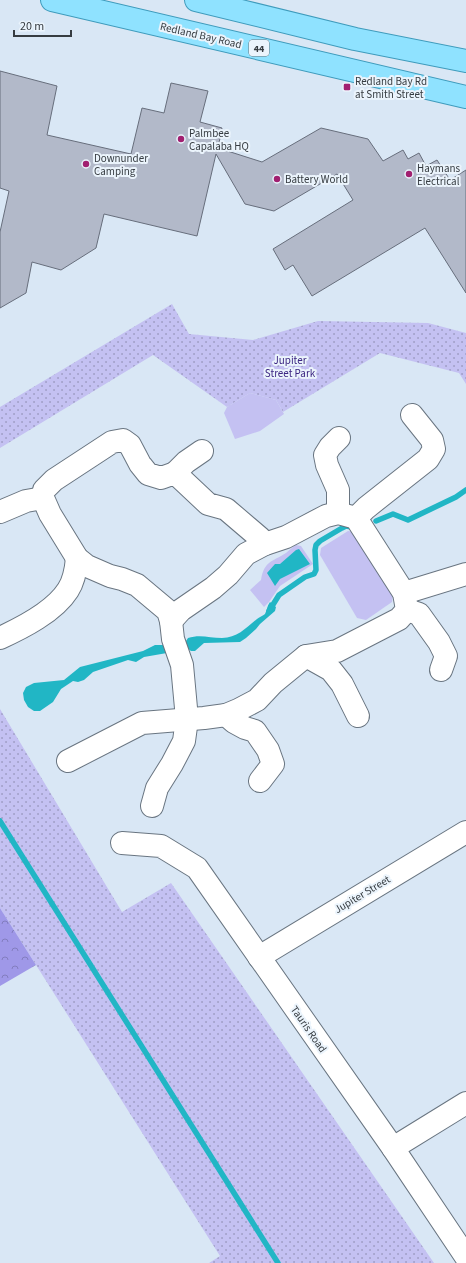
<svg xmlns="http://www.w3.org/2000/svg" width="466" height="1263" font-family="'Source Sans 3',sans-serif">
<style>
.grass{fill:url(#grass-dots)}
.forest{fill:url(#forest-crowns)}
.garden{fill:#c4c1f2}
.water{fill:#21b6c5}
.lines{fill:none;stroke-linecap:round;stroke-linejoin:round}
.stream{stroke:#21b6c5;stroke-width:5.5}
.building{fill:#b2b9c9;stroke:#676e7c}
.minor-casing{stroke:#697581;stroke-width:24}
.primary-casing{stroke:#3f9bbc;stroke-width:24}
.minor{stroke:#fff;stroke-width:22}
.primary{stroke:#8fe2ff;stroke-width:22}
.poi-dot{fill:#a11f70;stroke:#ebf4fc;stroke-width:1.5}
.labels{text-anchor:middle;stroke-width:4;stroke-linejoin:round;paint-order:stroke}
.shield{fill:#ebf4fc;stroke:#6c7379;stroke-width:1}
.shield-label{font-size:10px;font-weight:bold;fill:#363c41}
.street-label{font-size:11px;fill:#363c41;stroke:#ebf4fc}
.poi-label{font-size:11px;fill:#363c41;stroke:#ebf4fc;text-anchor:start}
.park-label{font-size:11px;fill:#3c2682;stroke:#ebf4fc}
</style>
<defs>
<pattern id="grass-dots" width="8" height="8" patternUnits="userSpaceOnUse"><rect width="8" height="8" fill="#c4c1f2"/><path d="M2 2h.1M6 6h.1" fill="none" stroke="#a09ec6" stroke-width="1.8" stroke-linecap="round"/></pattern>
<pattern id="forest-crowns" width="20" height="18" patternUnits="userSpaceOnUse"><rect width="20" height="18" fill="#9f98e8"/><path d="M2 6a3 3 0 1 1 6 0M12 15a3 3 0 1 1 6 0" fill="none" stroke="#827dbe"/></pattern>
</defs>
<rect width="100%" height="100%" fill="#d9e7f5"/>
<g class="grass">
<polygon points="172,304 189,334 253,340 318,321 428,323 466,333 466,384 459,373 380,353 283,412 276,400 250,393 227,407 153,355 0,448 0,407"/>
<polygon points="0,709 122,912 171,883 434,1263 209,1263 220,1256 0,908"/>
</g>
<polygon class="forest" points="0,908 36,965 0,986"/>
<g class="garden">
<polygon points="250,393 276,400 284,414 260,431 235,439 224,413 227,407"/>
<polygon points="348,531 355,532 393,595 392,602 366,620 357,618 320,555 321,548"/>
<path d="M296 545 301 546 313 564 280 586 269 602 264 607 250 590 261 580C264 561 272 562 286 553 289 550 292 548 296 545Z"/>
</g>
<g class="water">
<polygon points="299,549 310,564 280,579 275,586 267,573 275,564 280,564 296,550"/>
<path d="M270 602 276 607 275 611 260 624 256 629 246 638 240 642 204 643 195 651H191L187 648 186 641 188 638C200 634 210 638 222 638 237 638 246 628 257 619 259 617 263 616 265 614 267 610 267 606 270 602Z"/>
<polygon points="155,645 166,645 167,653 144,657 136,662 128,660 93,672 84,680 78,682 73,681 61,689 53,702 40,711 34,711 28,707 24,700 23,693 26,687 34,683 64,680 80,667 143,651"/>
</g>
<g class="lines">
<g class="stream">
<polyline points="376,521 393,514 408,520 456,497 466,490"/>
<polyline points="269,611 279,595 305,577 314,574 316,570 315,550 316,545 320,541 342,528 346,526 352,527"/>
<polyline points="0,821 278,1263"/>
</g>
</g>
<polygon class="building" points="0,71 57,86 47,135 131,154 142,108 164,113 171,83 208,91 200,122 222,128 218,148 262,162 321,128 368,139 383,161 403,150 408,159 419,153 426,166 437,160 450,180 466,170 466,293 425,228 312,296 293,265 285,270 273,249 353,200 337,174 274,211 245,204 216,154 197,236 104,214 96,248 61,270 32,262 26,293 0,308 0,232 9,191 0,188"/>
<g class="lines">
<g class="minor-casing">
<g id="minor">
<polyline points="175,473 186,462 202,451"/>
<polyline points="0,512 26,501 43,498"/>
<polyline points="338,513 338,490 327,465 325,455 330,447 339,438"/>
<polyline points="356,518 366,508 428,459 434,449 432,440 412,415"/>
<polyline points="404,593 466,574"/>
<polyline points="407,610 419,614 439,642 446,656 441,670"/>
<path d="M0 638C22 628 54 612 68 590 74 581 76 569 77 558"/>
<polyline points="306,656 331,670 342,684 358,716"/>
<polyline points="226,715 234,722 245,728 255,731 268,750 273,764 260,781"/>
<polyline points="68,761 142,723 204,718 226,715 238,710 257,700 273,683 306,656 337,651 399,619 407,610 404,593 356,518 338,513 326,516 286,537 265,544 246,554 228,575 213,588 181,610 171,621"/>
<polyline points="152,806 157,788 172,764 184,741 187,719 182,665 173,639 171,621 168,611 137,585 122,579 110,576 87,566 77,558 50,514 43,498 44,490 54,480 112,442 123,440 130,445 140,464 148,474 161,478 175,473 208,504 226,509 260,538 265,544"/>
<polyline points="122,843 161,846 197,868 393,1148 466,1257"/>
<polyline points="259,957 466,832"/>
<polyline points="393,1148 466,1103"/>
</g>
</g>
<g class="primary-casing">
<g id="primary">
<polyline points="52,0 466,97"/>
<polyline points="196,0 355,39 466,61"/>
</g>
</g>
<use href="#minor" class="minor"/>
<use href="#primary" class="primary"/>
</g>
<g class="poi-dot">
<rect x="343" y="83" width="8" height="8" rx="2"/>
<circle cx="181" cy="139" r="4"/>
<circle cx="86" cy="164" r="4"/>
<circle cx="409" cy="174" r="4"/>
<circle cx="277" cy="179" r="4"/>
</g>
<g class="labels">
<rect class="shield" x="249" y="40" width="20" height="16" rx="3"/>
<g class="shield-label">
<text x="259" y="52">44</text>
</g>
<g class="street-label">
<text transform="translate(201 35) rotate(13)" y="4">Redland Bay Road</text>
<text transform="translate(362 894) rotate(-31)" y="4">Jupiter Street</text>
<text transform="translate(309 1029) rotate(55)" y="4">Tauris Road</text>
</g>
<g class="poi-label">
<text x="355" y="85">Redland Bay Rd<tspan x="355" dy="13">at Smith Street</tspan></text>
<text x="189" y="137">Palmbee<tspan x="189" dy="13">Capalaba HQ</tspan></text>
<text x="94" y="162">Downunder<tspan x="94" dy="13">Camping</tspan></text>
<text x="417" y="172">Haymans<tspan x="417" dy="13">Electrical</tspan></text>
<text x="285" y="183">Battery World</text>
</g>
<g class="park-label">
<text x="290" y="364">Jupiter<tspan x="290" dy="13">Street Park</tspan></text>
</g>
</g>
<path d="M14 30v6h57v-6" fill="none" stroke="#363c41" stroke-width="2"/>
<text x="20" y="30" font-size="12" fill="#363c41" stroke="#ebf4fc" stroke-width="3" paint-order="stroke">20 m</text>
</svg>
